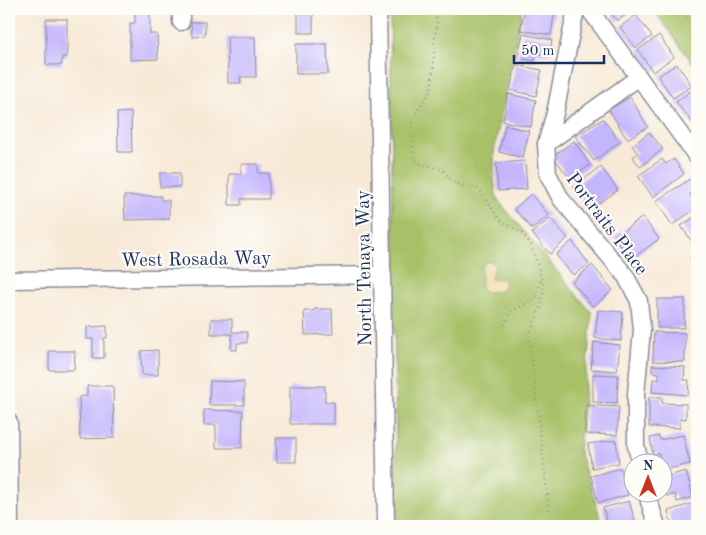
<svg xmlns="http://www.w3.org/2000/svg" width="706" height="535" font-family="'Old Standard TT',serif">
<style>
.green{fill:#a8c168;stroke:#627863}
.sand{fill:#eeda9e;stroke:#84847e}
.building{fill:#c4b6fd}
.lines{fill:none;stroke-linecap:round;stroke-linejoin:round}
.minor-casing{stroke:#8a8c9a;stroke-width:19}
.path{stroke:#8a8c9a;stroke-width:2;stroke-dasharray:1 4;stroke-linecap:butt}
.minor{stroke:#fff;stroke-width:16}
.labels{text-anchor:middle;stroke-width:4.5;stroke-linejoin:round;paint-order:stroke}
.street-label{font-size:19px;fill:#1b2f5e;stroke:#fdfcf7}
</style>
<rect width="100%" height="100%" fill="#fdfcf7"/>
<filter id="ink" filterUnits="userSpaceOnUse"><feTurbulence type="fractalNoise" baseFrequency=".02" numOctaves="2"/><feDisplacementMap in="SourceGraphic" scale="10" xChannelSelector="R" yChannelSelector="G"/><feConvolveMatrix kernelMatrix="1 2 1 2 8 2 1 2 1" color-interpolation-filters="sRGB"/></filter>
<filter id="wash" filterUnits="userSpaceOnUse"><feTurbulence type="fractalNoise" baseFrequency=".0096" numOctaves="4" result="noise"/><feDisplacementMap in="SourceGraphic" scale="20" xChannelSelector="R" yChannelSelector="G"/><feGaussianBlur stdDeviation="1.12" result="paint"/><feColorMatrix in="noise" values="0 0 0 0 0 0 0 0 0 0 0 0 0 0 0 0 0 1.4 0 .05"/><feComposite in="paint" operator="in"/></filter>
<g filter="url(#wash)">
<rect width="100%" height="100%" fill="#f8e9d7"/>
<g class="green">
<polygon points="390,9 522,9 494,152 494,180 497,199 592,313 579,451 603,526 397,526"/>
<polygon points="653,9 697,9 697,69"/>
</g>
<polygon class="sand" points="487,261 492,262 495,266 491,277 492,280 501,278 505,281 504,287 501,291 485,292 481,287 481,268"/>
<g id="blocks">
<g class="building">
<polygon points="525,9 555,9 551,35 520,30"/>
<polygon points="608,9 631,9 632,11 617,21"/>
<polygon points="135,10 150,10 150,34 157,34 158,59 130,60 130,23 135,23"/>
<rect x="298" y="11" width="15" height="22"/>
<polygon points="636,15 652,36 636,48 620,27"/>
<polygon points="46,19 67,19 67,57 62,57 62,65 46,65"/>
<polygon points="191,22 205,22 205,36 192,37"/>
<polygon points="523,34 552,40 549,55 536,53 535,61 517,58"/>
<polygon points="659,35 674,57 653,72 638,50"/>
<polygon points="227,37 255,37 256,77 240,77 241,83 228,83"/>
<polygon points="296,44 327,44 328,74 296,74"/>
<polygon points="677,64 692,86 673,98 658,76"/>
<polygon points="516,65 542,70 536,96 510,90"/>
<polygon points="692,90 697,97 697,122 694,125 676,102"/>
<polygon points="508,94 536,100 531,127 503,121"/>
<polygon points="630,97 648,127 627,139 609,110"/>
<polygon points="131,112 132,152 118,152 117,113"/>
<polygon points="603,119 620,142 594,161 575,136"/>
<polygon points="505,125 529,131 523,158 499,152"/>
<polygon points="649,132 663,149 640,167 633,157 638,153 632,146"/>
<polygon points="574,141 590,165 570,179 553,156"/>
<polygon points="662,159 666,164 674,159 684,174 653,197 638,176"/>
<polygon points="525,161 527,189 498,191 496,163"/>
<polygon points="241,164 258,164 258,173 269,173 269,199 241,199 241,205 229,205 229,174 241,174"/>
<polygon points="601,167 618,190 589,210 573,187"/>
<rect x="160" y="173" width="20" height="14"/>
<polygon points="690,179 697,190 690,194 697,208 672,225 656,201"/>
<polygon points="531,194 549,215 532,229 514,209"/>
<polygon points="124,196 161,196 161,200 169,200 169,219 125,220"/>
<polygon points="697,215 697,240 693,243 681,226"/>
<polygon points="643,217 659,239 630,260 614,237"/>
<polygon points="550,218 568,238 550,254 532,233"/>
<polygon points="572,241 589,264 573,275 556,255"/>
<polygon points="697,253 697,274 690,257"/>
<polygon points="592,265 613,290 593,307 572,282"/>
<polygon points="657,299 685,299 684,328 657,328"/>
<polygon points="314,309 332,309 333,334 305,335 304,311 314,311"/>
<polygon points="598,310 623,312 621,341 595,338"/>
<polygon points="211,319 232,319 232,332 247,332 247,343 237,343 237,350 231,350 232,334 211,334"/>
<polygon points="107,326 107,338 104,338 104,358 93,358 93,339 87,339 87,327"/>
<polygon points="654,332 685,333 685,362 653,361"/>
<polygon points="594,342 620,345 617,371 591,369"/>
<polygon points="158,350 158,375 142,375 141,351"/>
<polygon points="49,351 75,351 74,370 49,370"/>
<polygon points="652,365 685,367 684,380 689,380 688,395 652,392 653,379 659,380 659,373 652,372"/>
<polygon points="593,374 618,375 617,403 593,402"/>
<polygon points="210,381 244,382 244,405 209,405"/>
<polygon points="87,386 113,386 114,438 80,439 79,397 87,396"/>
<polygon points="290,386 325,386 325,402 334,402 334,424 290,424"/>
<polygon points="649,397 662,397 662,403 686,404 686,419 680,418 680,428 649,427"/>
<polygon points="586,405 619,407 617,435 585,434"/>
<polygon points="204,410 243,411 242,448 216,448 216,425 204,425"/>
<polygon points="683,435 690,464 664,470 664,462 661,462 659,453 653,455 650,438 659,436 660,440"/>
<polygon points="276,438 296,438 296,462 277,462"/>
<polygon points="616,440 619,463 592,468 588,444"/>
<polygon points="621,468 628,495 598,503 591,476"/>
<polygon points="686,471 693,497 677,502 675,494 667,496 665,488 664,488 664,477"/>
<polygon points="629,501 636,524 626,526 608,526 603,508"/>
<polygon points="694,503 697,514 697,526 679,526 677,521 671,523 668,511"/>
</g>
</g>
</g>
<g filter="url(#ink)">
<use href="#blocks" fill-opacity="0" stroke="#8a8c9a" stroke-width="1"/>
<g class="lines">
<g class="minor-casing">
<g id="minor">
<polyline points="181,9 181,22"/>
<polyline points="378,9 386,526"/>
<polyline points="576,9 555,113 546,144 548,174 561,199 625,275 639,301 642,330 636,394 636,446 640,462"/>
<polyline points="589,9 697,157"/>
<polyline points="546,144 639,77"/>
<polyline points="9,280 383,275"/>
<polyline points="9,422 10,526"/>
<polyline points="646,492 657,526"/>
</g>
</g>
<g class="path">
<polyline points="431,9 437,19 437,24 434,44 434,61 431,90 416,113 411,129 414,159 417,162 424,165 442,169 453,182 462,186 475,187 480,190 500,220 522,233 531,245 544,286 541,307 529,335 551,526"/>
<polyline points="680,9 697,36"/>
<polyline points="505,325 510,312 536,298 541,280"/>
</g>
<use href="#minor" class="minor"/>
</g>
</g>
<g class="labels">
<g class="street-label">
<text transform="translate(608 223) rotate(53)" y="7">Portraits Place</text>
<text transform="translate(196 258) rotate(-1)" y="7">West Rosada Way</text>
<text transform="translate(363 268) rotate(-91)" y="7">North Tenaya Way</text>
</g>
</g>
<rect width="706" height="535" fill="none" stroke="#fdfcf7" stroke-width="30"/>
<g transform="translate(648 478)"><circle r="24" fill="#fdfcf7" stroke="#a3aaba"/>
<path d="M0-4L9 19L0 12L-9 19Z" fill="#c8321e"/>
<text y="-8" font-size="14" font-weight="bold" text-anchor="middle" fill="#1b2f5e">N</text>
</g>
<path d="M514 55v8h90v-8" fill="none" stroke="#1b2f5e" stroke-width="2.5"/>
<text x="521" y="55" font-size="15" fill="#1b2f5e" stroke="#fdfcf7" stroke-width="4" paint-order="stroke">50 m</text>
</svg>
